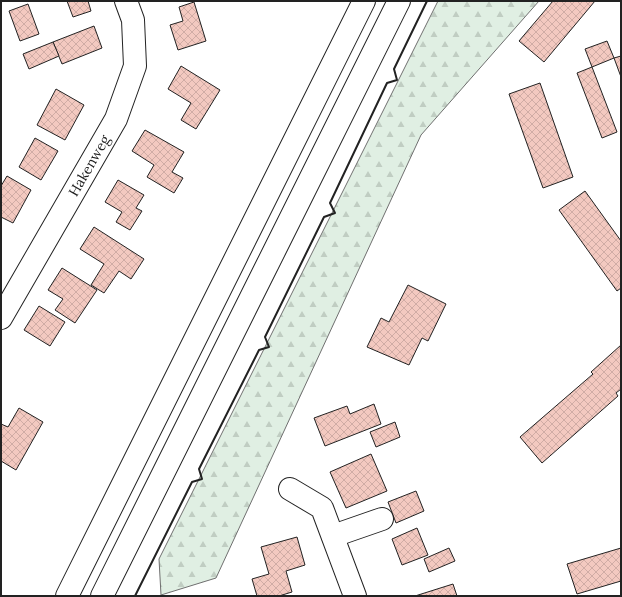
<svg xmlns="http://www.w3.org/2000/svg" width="622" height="597" font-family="Lora,serif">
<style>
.forest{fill:url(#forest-firs);stroke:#6f6f6f}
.building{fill:url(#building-cross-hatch);stroke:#222}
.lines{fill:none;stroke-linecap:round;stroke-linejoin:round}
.minor-casing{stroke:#222;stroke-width:24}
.highway-casing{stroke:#222;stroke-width:24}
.minor{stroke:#fff;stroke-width:22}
.highway{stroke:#fff;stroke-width:22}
.wall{stroke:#222;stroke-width:2}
.labels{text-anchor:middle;stroke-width:3;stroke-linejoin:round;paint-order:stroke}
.street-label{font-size:14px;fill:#222;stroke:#fff}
</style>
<defs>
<pattern id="forest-firs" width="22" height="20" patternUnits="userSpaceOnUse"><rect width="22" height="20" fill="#e0efe3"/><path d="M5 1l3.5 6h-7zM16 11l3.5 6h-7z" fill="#c0cdc2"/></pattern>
<pattern id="building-cross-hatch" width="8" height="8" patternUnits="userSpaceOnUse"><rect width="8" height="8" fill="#f3c9c0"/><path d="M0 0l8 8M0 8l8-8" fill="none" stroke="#d0aca5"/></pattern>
</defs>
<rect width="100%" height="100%" fill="#fff"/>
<polygon class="forest" points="438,1 539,1 421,135 216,578 161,595 159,559"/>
<g class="building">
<polygon points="67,1 88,1 91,11 73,17"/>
<polygon points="553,1 595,1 544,62 519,41"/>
<polygon points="194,2 206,41 178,50 170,25 183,21 179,7"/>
<polygon points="28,4 39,34 20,41 9,11"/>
<polygon points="94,26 102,48 62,64 53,42"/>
<polygon points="607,41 614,58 592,67 585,49"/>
<polygon points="53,42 59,56 29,69 23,54"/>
<polygon points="621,56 621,77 614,58"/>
<polygon points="181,66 220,90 196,129 181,120 191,103 168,89"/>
<polygon points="592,67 617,132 602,138 577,73"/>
<polygon points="540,83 573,177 543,188 509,94"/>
<polygon points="56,89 84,105 65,140 37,125"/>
<polygon points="145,130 184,152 172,172 183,178 174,193 147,177 154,165 132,151"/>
<polygon points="35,138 58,151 41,180 19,167"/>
<polygon points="7,176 31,190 13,223 1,217 1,186"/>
<polygon points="118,180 144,195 136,208 142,211 130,230 116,222 122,212 105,202"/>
<polygon points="585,191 621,241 621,288 617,291 559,210"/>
<polygon points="94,227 144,259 131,279 119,271 104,293 91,285 104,264 80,249"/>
<polygon points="62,268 97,290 75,323 55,310 63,299 48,290"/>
<polygon points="408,285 446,304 428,341 422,338 409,365 367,347 381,318 389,322"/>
<polygon points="39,306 65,322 50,346 24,330"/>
<polygon points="621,345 621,389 616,393 618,396 542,463 520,437 593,374 591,372"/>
<polygon points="374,404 381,424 325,446 314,418 347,406 350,414"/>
<polygon points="19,408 43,422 16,470 1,461 1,424 8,427"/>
<polygon points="395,422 400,437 376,447 370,432"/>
<polygon points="371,454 387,491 346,508 330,472"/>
<polygon points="416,491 424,511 396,523 388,502"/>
<polygon points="417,528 428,555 402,565 392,539"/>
<polygon points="297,537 305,565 286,571 292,592 279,596 257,596 252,579 269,574 261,547"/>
<polygon points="449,548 455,561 429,572 424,559"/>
<polygon points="621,548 621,581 577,594 567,564"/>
<polygon points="453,584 457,596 415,596"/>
</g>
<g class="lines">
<g class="minor-casing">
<g id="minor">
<path id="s1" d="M1 318 116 119 135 66 133 20 126 1"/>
<polyline points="290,489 322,508 355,596"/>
<polyline points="333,536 382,519"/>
</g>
</g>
<g class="highway-casing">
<g id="highway">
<polyline points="67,596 364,1"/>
<polyline points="102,596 399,1"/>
</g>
</g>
<use href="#minor" class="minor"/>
<use href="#highway" class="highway"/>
<polyline class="wall" points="135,596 192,482 202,479 199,469 259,350 269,347 265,337 324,217 335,213 330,203 387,83 397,80 394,69 427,1"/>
</g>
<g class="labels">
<g class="street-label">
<text dy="5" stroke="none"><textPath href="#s1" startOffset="176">Hakenweg</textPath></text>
</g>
</g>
<rect width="622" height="597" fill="none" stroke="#222222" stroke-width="4"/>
</svg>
